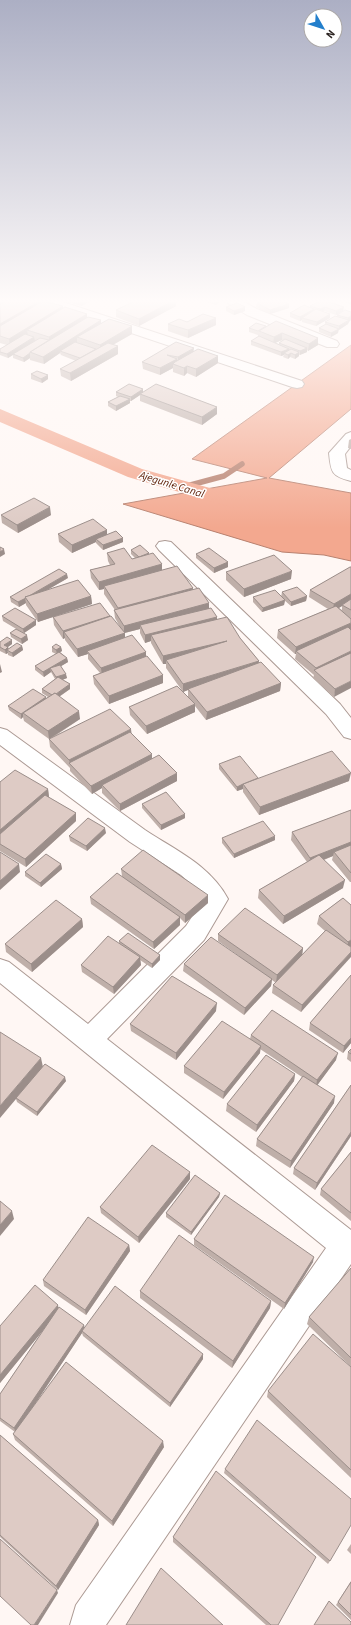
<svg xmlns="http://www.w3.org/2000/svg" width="351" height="1625" font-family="'Source Sans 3',sans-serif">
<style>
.water{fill:#f3a88f;stroke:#b8816f}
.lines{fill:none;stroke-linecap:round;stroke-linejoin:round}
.stream{stroke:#b8816f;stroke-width:5.5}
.canal{fill:#f3a88f;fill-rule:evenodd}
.minor-casing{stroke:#ac9a94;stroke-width:2}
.minor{fill:#fff;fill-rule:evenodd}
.wall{fill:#bfafa9;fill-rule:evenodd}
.shaded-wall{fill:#9b8e8a}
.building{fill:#decbc5;stroke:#9b8e8a}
.labels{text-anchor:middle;stroke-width:3;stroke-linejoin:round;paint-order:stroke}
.far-water-label{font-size:11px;font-style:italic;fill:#5c1c03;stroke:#fff}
</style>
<rect width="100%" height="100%" fill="#fff7f4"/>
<polygon class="water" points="351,345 351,409 269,478 351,493 351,561 324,555 282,552 123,504 267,478 192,459"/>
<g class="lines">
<polyline class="stream" points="183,487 224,476 242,464"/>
<polygon class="canal" points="0,409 142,469 242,497 245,502 242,507 234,508 128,477 0,422"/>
<g class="minor-casing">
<g id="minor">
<polygon points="43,301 60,301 302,381 304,384 302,387 297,388 292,387 45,304"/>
<polygon points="227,301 242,301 257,309 337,341 339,344 337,347 327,347 247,315 229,304"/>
<path d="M351 432V446L345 454 347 468 351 470V481C331 476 331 472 329 453L346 434Z"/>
<polygon points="165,541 171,542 340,704 351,718 351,739 344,737 326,714 159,550 156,546 159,542"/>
<path d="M0 728 7 730C53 763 99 797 145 830 175 850 210 865 228 899L204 940 107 1039 351 1230V1264L106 1625H70L76 1605 326 1248 0 983V959L9 962 88 1024 186 926 203 900 192 885 181 875 130 842 0 745Z"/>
</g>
</g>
<use href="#minor" class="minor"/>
</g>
<g class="wall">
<polygon points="0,301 63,306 63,309 87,314 87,317 101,320 101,323 132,326 132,334 113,345 118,354 71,381 61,376 60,369 76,361 61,355 60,353 44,364 30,360 30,358 24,362 13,358 13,355 8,358 0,355 0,349 7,345 0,343"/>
<polygon points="65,301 90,301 81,306"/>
<polygon points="176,301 176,306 139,326 116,317 116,310"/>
<polygon points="205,301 221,301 220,301 220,302 215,305"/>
<polygon points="320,301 343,311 336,315 324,311 323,311 330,318 316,326 302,322 302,320 300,321 290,317 290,313 310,307 310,306"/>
<polygon points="343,301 351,301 351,305"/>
<polygon points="257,303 289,304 289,308 270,314 256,307"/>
<polygon points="226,307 245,307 245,311 234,315 226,311"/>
<polygon points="351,312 348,324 338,330 338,333 331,337 319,332 319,328 325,325 325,322 337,316 337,315"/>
<polygon points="216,318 216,325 188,338 168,331 168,324"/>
<path d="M256 323 318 345 308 351 307 350V352L299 355V356L295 359 290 357 288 359 283 357 284 355 281 356 251 345V341L258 337V335L249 332V328ZM282 340 279 343V344L275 343Z"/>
<polygon points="194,351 218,363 196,377 187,373 184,376 173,372 173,368 160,375 143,369 142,362"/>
<polygon points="31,374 48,379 42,383 31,379"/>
<polygon points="116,392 143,392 217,414 202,425 140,401 140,395 131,401 130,401 130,403 116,411 108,406 108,402 118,397 116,396"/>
<polygon points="351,439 351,449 348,448 349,440"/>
<polygon points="1,515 51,515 18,533 2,523"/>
<polygon points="107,530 107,535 123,538 123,542 103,550 96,543 96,542 72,553 59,542 58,534"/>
<polygon points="131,550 149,553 149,554 162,570 193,588 193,590 217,617 217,619 240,638 259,661 258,662 281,683 280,691 206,720 195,706 195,712 147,734 130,715 129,707 188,697 188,690 183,692 166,668 166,664 163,664 151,643 151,641 145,643 140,633 140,629 125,633 125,638 146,652 146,657 163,675 163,683 109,704 94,684 93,676 100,673 88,659 88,654 78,657 65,640 65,638 63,639 54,625 53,617 110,616 110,617 121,629 115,618 114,610 115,610 104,594 104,589 99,590 91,578 90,570 110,565 108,561 107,553 132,559 135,558 131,554"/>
<polygon points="196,554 228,562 228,567 214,573 196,558"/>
<path d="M351 567V618L334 697 313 678 314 675 295 659 296 654H295L277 638 278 630 328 609 309 597 310 590ZM342 606V610L339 608Z"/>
<polygon points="226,572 291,579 244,597 226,580"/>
<polygon points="68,578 47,590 91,596 92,604 38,622 26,605 26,603 19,607 11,602 10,597"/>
<polygon points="282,592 307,596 306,601 291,606 284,600 285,600 284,605 262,612 253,602 253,597 281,597"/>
<polygon points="2,616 36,625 24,633 28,640 22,644 11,637 10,633 23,633 3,621"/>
<polygon points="0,642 12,644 8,647 9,649 22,646 23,650 13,657 8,655 8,653 6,654 0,651"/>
<polygon points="52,647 61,647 62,651 60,652 67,658 68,662 61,666 67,678 62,680 70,684 70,689 59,697 80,719 52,738 131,729 131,734 152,759 177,781 120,811 102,793 102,788 92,794 70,771 70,768 50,747 49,739 24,721 23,717 21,719 9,710 8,706 46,697 46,698 48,697 42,693 42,689 55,679 51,672 44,677 35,670 35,666 56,654 52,652"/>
<polygon points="219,764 258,778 349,781 259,815 243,792 243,789 237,791 219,769"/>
<polygon points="0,782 48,789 49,797 48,797 76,813 76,821 26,867 0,851"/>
<polygon points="142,804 185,814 185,818 161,830 142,808"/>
<polygon points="351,810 351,882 350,882 332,860 333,856 324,860 343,888 283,924 258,898 259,890 307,862 291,840 292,832"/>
<polygon points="106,833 87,851 70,841 69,836"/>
<polygon points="222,838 275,840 234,858 222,843"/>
<polygon points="61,864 62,869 41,887 25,876 25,872"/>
<polygon points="121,869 208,903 185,923 180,918 180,925 154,949 91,904 90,897 122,876"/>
<polygon points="343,898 351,946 301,1012 272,993 273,985 276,983 272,980 271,986 244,1015 183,971 184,964 239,956 218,941 218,934 303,948 302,955 325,931 317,924 319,916"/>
<polygon points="82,919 83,927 32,972 6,952 5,944"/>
<polygon points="119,941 160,960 152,968 140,960 141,965 114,994 82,972 81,965 119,944"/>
<polygon points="351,975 351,1043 343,1053 309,1030 310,1023"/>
<polygon points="216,1011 176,1060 131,1031 130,1024"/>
<polygon points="251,1035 336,1060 317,1085 334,1103 290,1168 256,1146 257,1139 302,1077 260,1049 260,1053 223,1099 184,1073 184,1066 250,1039"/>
<polygon points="351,1049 351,1062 347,1059 348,1052"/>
<polygon points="42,1067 66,1081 37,1116 17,1102 16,1099"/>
<polygon points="295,1074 294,1081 256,1132 226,1111 227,1104"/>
<polygon points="351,1085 351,1136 315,1190 293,1174 294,1168"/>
<polygon points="351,1152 351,1221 320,1195 321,1189"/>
<polygon points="190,1179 139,1243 101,1213 100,1207"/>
<polygon points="220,1193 219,1197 191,1235 166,1217 166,1213"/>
<polygon points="194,1239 313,1262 284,1309 194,1245"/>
<polygon points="129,1245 130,1251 86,1315 44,1286 43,1280"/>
<polygon points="351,1268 351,1367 307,1324 309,1317"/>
<polygon points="140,1291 271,1301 270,1308 232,1368 140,1298"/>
<polygon points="58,1308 84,1328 203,1354 203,1359 170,1407 83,1336 82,1333 33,1406 164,1447 113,1526 15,1440 13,1434 15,1432 0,1421 0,1394 46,1326 0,1383 0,1326"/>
<polygon points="351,1367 351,1478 267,1397 268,1391"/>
<polygon points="0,1435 98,1520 99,1525 58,1590 0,1537"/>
<polygon points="225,1469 330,1561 328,1564 224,1473"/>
<polygon points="173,1537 278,1625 266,1625 173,1542"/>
<polygon points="351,1544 351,1554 347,1550"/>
<polygon points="351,1581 351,1620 336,1605"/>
</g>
<g class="shaded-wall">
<polygon points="40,301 43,301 0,331 0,324"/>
<polygon points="81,301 90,301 81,306"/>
<polygon points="173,301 176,301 176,306 139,326 139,319"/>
<polygon points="215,301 221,301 220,301 220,302 215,305"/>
<polygon points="289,304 289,308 270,314 270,310"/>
<polygon points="63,306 63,313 27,330 28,335 10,346 9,339"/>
<polygon points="245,307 245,311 234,315 234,311"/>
<polygon points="325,307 324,311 319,313 320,309"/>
<polygon points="344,307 343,311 336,315 336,311"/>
<polygon points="314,309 314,312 302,318 302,320 300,321 300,317"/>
<polygon points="87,314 87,321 49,341 49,337"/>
<polygon points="330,314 330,318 316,326 317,322"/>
<polygon points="351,316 351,320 349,322 348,324 339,330 339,326 348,321 348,318"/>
<polygon points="216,318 216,325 188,338 188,330"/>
<polygon points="101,320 101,328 77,337 77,343 60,351 60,353 44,364 43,357"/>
<polygon points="132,326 132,334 100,352 100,345"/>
<polygon points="339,329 338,333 331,337 331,333"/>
<polygon points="282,333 282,340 273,344 274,337"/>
<polygon points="34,337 35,341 8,358 7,354"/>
<polygon points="318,338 318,345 308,351 309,344"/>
<polygon points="118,346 118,354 71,381 70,373"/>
<polygon points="194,348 193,356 178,365 178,357"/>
<polygon points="307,348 307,352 300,355 300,351"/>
<polygon points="289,349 289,353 284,353 284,355 281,356 281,352"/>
<polygon points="299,352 299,356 295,359 295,355"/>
<polygon points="30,353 30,358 24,362 23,358"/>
<polygon points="291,353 290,357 288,359 288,355"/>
<polygon points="218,356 218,363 196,377 196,369"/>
<polygon points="177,359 177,366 173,364 173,368 160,375 160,368"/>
<polygon points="187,366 187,373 184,376 184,368"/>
<polygon points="48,375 48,379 42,383 41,379"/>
<polygon points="143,389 143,393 140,394 140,395 131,401 131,397"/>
<polygon points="130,399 130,403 116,411 116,406"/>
<polygon points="217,407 217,414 202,425 202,417"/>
<polygon points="50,507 51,515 18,533 17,525"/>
<polygon points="107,530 107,538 96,539 96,542 72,553 72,545"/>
<polygon points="123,538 123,542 103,550 103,545"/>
<polygon points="4,549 5,554 0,557 0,552"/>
<polygon points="228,562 228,567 214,573 214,568"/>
<polygon points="162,564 162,572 104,586 104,589 99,590 99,582"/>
<polygon points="292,571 291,579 244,597 244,589"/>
<polygon points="67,574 68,578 28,601 26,598"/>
<polygon points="193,588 193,595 119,616 118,608"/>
<polygon points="351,594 351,601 342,605 342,606 332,612 334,604"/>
<polygon points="91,596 92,604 38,622 37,614"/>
<polygon points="307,596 306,601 291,606 291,602"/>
<polygon points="25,598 26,603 19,607 18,602"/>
<polygon points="285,600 284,605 262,612 263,608"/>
<polygon points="209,603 209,611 140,625 140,629 124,633 124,626"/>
<polygon points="110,616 110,624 64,632 65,638 63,639 63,631"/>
<polygon points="217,617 217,625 151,635 151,641 145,643 145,635"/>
<polygon points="36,620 36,625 24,633 23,629"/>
<polygon points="351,623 351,630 296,651 296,654 295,654 296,647"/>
<polygon points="125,633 125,641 87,651 88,654 78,657 77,649"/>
<polygon points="27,635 28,640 22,644 21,639"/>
<polygon points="12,640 12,644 5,649 4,645"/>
<polygon points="227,641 166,660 166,664 163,664 163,656"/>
<polygon points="22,646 23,650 13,657 12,653"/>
<polygon points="8,647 9,651 7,650 8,653 6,654 5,650"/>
<polygon points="61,647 62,651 57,654 56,650"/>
<polygon points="351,651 351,659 316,671 316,668"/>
<polygon points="146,652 146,660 102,676 101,668"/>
<polygon points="67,658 68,662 53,671 50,668 51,672 44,677 43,672"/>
<polygon points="259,661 258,669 188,689 188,690 183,692 183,684"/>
<polygon points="0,664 2,672 0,673"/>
<polygon points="66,674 67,678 57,682 56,677"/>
<polygon points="163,675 163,683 109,704 109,696"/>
<polygon points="351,681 351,688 334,697 335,689"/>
<polygon points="281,683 280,691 206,720 207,712"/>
<polygon points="70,684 70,689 54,700 54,696"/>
<polygon points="46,697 46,701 23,713 23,717 21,719 21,714"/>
<polygon points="195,704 195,712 147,734 146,726"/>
<polygon points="79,711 80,719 49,739 48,731"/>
<polygon points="131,729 132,737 70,763 69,760"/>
<polygon points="152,754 152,762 102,785 102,788 92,794 91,786"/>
<polygon points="177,773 177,781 120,811 120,804"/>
<polygon points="351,773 349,781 259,815 260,807"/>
<polygon points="243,784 243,789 237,791 237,787"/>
<polygon points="48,789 49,797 0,840 0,830"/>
<polygon points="76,813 76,821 26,867 25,859"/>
<polygon points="185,814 185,818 161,830 161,825"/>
<polygon points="105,828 106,833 87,851 86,846"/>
<polygon points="275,836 275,840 234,858 234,854"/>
<polygon points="351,842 351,849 334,852 333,856 309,865 310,858"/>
<polygon points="19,864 20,872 0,890 0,881"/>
<polygon points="61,864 62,869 41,887 40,883"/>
<polygon points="345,880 343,888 283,924 284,916"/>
<polygon points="208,895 208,903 185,923 185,915"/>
<polygon points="180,917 180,925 154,949 153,942"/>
<polygon points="82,919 83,927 32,972 31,964"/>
<polygon points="351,940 351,946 347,950 348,942"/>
<polygon points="303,948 302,956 276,983 277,975"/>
<polygon points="351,952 351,957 301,1012 302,1005"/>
<polygon points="160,955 160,960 152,968 152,964"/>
<polygon points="140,957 141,965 114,994 113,987"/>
<polygon points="272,979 271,986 244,1015 245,1008"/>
<polygon points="217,1003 216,1011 176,1060 176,1053"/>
<polygon points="351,1038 351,1043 343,1053 344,1046"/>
<polygon points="261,1046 260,1053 223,1099 224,1092"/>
<polygon points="338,1053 336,1060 316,1087 317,1080"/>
<polygon points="41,1058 43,1067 0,1118 0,1106"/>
<polygon points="295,1074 294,1081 256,1132 257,1125"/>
<polygon points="65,1077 66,1081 37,1116 37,1112"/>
<polygon points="335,1096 334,1103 290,1168 291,1161"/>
<polygon points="351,1132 351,1136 315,1190 317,1183"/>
<polygon points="190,1172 190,1179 139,1243 138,1237"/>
<polygon points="220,1193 219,1197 191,1235 191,1232"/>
<polygon points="12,1211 14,1219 0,1236 0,1225"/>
<polygon points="129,1245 130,1251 86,1315 85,1310"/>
<polygon points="314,1257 313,1262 284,1309 285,1303"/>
<polygon points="271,1301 270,1308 232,1368 233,1361"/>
<polygon points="58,1305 59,1311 0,1383 0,1375"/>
<polygon points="84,1325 85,1330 82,1331 82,1333 16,1433 14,1428"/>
<polygon points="203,1354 203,1359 170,1407 170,1403"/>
<polygon points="163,1441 164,1447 113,1526 112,1521"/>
<polygon points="98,1520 99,1525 58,1590 56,1586"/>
<polygon points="57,1590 58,1593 38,1625 34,1625"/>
</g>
<g class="building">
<polygon points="6,301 40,301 0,324 0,304"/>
<polygon points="43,301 63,306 9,339 0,336 0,326"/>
<polygon points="135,301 173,301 139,319 116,310"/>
<polygon points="263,301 283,301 289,304 270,310 257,303"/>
<polygon points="320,301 326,301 344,307 336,311 325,307 320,309 310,306"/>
<polygon points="237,303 245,307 234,311 226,307"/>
<polygon points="304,305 314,309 300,317 290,313"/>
<polygon points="65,307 87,314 49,337 27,330"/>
<polygon points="316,309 330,314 317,322 302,318"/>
<polygon points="345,310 351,312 351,316 348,318 337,315"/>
<polygon points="203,314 216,318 188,330 168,324 179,319 187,322"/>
<polygon points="335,316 349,320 339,326 325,322"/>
<polygon points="88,317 101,320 43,357 30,352"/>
<polygon points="109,319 132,326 100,345 77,337"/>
<polygon points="276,321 318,338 309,344 282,333 274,337 259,331"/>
<polygon points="256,323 266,326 258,331 249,328"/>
<polygon points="326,324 339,329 331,333 319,328"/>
<polygon points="25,334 34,337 7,354 0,352 0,349"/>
<polygon points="259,336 289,349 281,352 251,341"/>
<polygon points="40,338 49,340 30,352 30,353 23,358 13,354"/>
<polygon points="285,339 307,348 300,351 279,343"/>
<polygon points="75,342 96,349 80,358 60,351"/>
<polygon points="176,342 194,348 178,357 167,355 177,359 160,368 142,362"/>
<polygon points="108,343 118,346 70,373 60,369"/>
<polygon points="198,349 218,356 196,369 187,366 184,368 173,364 175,362"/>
<polygon points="291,349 299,352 295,355 291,353 288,355 284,353"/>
<polygon points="37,371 48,375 41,379 31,374"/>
<polygon points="129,384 143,389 131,397 116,392"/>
<polygon points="156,384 217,407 202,417 140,394"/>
<polygon points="120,396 130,399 116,406 108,402"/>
<polygon points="34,498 50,507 17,525 1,515"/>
<polygon points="93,519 107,530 72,545 58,534"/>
<polygon points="116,531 123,538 103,545 96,539"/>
<polygon points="140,545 149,553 139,557 131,550"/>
<polygon points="0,547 4,549 0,552"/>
<polygon points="124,548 132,559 153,553 162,564 99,582 90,570 115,564 107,553"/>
<polygon points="209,548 228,562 214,568 196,554"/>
<polygon points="274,555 292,571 244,589 226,572"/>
<polygon points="177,566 193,588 118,608 104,586"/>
<polygon points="350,567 351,567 351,594 334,604 310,590"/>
<polygon points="59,569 67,574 29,596 25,597 26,598 18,602 10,597"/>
<polygon points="78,580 91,596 37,614 25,597"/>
<polygon points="297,587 307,596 291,602 282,592"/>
<polygon points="199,588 209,603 124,626 114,610"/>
<polygon points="275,590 285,600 263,608 253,597"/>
<polygon points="351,599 351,610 342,605"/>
<polygon points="100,603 110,616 63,631 53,617"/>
<polygon points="336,606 351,619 351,623 296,647 278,630"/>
<polygon points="15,608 36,620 23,629 2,616"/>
<polygon points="211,608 217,617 145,635 140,625"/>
<polygon points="111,616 125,633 77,649 64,632"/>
<polygon points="227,617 240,638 259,661 183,684 166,660 227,641 163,656 151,635"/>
<polygon points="348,627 351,630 351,651 316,668 296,651"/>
<polygon points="16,629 27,635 21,639 10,633"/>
<polygon points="132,635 146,652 101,668 87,651"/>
<polygon points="7,637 12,640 4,645 8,647 5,650 0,647 0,642"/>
<polygon points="17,643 22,646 12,653 7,650"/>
<polygon points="56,644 61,647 56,650 52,647"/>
<polygon points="59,652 67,658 43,672 35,666"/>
<polygon points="351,653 351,681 335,689 314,670"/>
<polygon points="147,656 163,675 109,696 93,676"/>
<polygon points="261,662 281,683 207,712 188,689"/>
<polygon points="60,665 66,674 56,677 50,668"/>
<polygon points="58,677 70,684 56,694 55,693 52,695 42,689"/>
<polygon points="177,686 195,704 146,726 129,707"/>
<polygon points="33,689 46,697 21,714 8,706"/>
<polygon points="55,693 79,711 48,731 23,713"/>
<polygon points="110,709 131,729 69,760 49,739"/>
<polygon points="130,732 152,754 91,786 69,763"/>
<polygon points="332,751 351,773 260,807 243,784"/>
<polygon points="159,755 177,773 120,804 102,785"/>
<polygon points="240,756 258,778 243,784 237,787 219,764"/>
<polygon points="15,770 48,789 0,830 0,782"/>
<polygon points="166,792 185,814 161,825 142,804"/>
<polygon points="45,795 76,813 25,859 0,844 0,834"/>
<polygon points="351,810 351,842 310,858 292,832"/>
<polygon points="88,818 105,828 86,846 69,836"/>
<polygon points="263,821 275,836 234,854 222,838"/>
<polygon points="351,845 351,873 334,852"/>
<polygon points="143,850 208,895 185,915 121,869"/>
<polygon points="0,852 19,864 0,881"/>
<polygon points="46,854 61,864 40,883 25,872"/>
<polygon points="319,855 345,880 284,916 259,890"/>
<polygon points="117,873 180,917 153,942 90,897"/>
<polygon points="343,898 351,905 351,940 348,942 319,916"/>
<polygon points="56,900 82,919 31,964 5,944"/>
<polygon points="245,908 303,948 277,975 218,934"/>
<polygon points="326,930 351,947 351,952 302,1005 273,985"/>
<polygon points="128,933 160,955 152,964 119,941"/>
<polygon points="108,936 140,957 113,987 81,965"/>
<polygon points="211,937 272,979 245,1008 184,964"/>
<polygon points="351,975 351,1038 344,1046 310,1023"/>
<polygon points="172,976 217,1003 176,1053 130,1024"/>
<polygon points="272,1010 338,1053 317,1080 251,1035"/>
<polygon points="222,1021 261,1046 224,1092 184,1066"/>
<polygon points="0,1032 41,1058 0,1106"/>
<polygon points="351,1049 351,1054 348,1052"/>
<polygon points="266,1055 295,1074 257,1125 227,1104"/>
<polygon points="45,1064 65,1077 37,1112 16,1098"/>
<polygon points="303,1076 335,1096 291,1161 257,1139"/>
<polygon points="351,1085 351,1132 317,1183 294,1168"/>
<polygon points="152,1145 190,1172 138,1237 100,1207"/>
<polygon points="351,1152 351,1213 321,1189"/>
<polygon points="195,1175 220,1193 191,1232 166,1213"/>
<polygon points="225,1195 314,1257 285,1303 194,1239"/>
<polygon points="0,1201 12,1211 0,1225"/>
<polygon points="88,1217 129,1245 85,1310 43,1280"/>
<polygon points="179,1235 271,1301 233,1361 140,1291"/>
<polygon points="351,1268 351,1358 309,1317"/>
<polygon points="35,1285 58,1305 0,1375 0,1326"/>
<polygon points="115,1286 203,1354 170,1403 82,1331"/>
<polygon points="59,1307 84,1325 14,1428 0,1418 0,1394"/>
<polygon points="313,1334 351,1367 351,1470 268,1391"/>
<polygon points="66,1362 163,1441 112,1521 13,1434"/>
<polygon points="257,1420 351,1499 351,1525 330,1561 225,1469"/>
<polygon points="0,1435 98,1520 56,1586 0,1535"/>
<polygon points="216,1471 316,1557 278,1625 271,1625 173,1537"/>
<polygon points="0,1539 57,1590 34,1625 31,1625 0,1596"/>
<polygon points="161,1568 223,1625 126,1625"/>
<polygon points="351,1582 351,1615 338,1602"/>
<polygon points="329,1601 351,1622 351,1625 314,1625"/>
</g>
<linearGradient id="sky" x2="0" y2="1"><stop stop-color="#acafc4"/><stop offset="0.57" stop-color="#fffbfa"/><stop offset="1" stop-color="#fffbfa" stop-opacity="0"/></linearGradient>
<rect width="351" height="528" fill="url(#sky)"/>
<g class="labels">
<g class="far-water-label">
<text transform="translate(172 484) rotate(17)" y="4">Ajegunle Canal</text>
</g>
</g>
<g transform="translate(323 28) rotate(129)"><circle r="19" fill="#ffffff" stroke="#aba8a7"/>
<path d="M0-3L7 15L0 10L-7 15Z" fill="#237fcc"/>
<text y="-6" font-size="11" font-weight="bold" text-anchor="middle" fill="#2e2624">N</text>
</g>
</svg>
